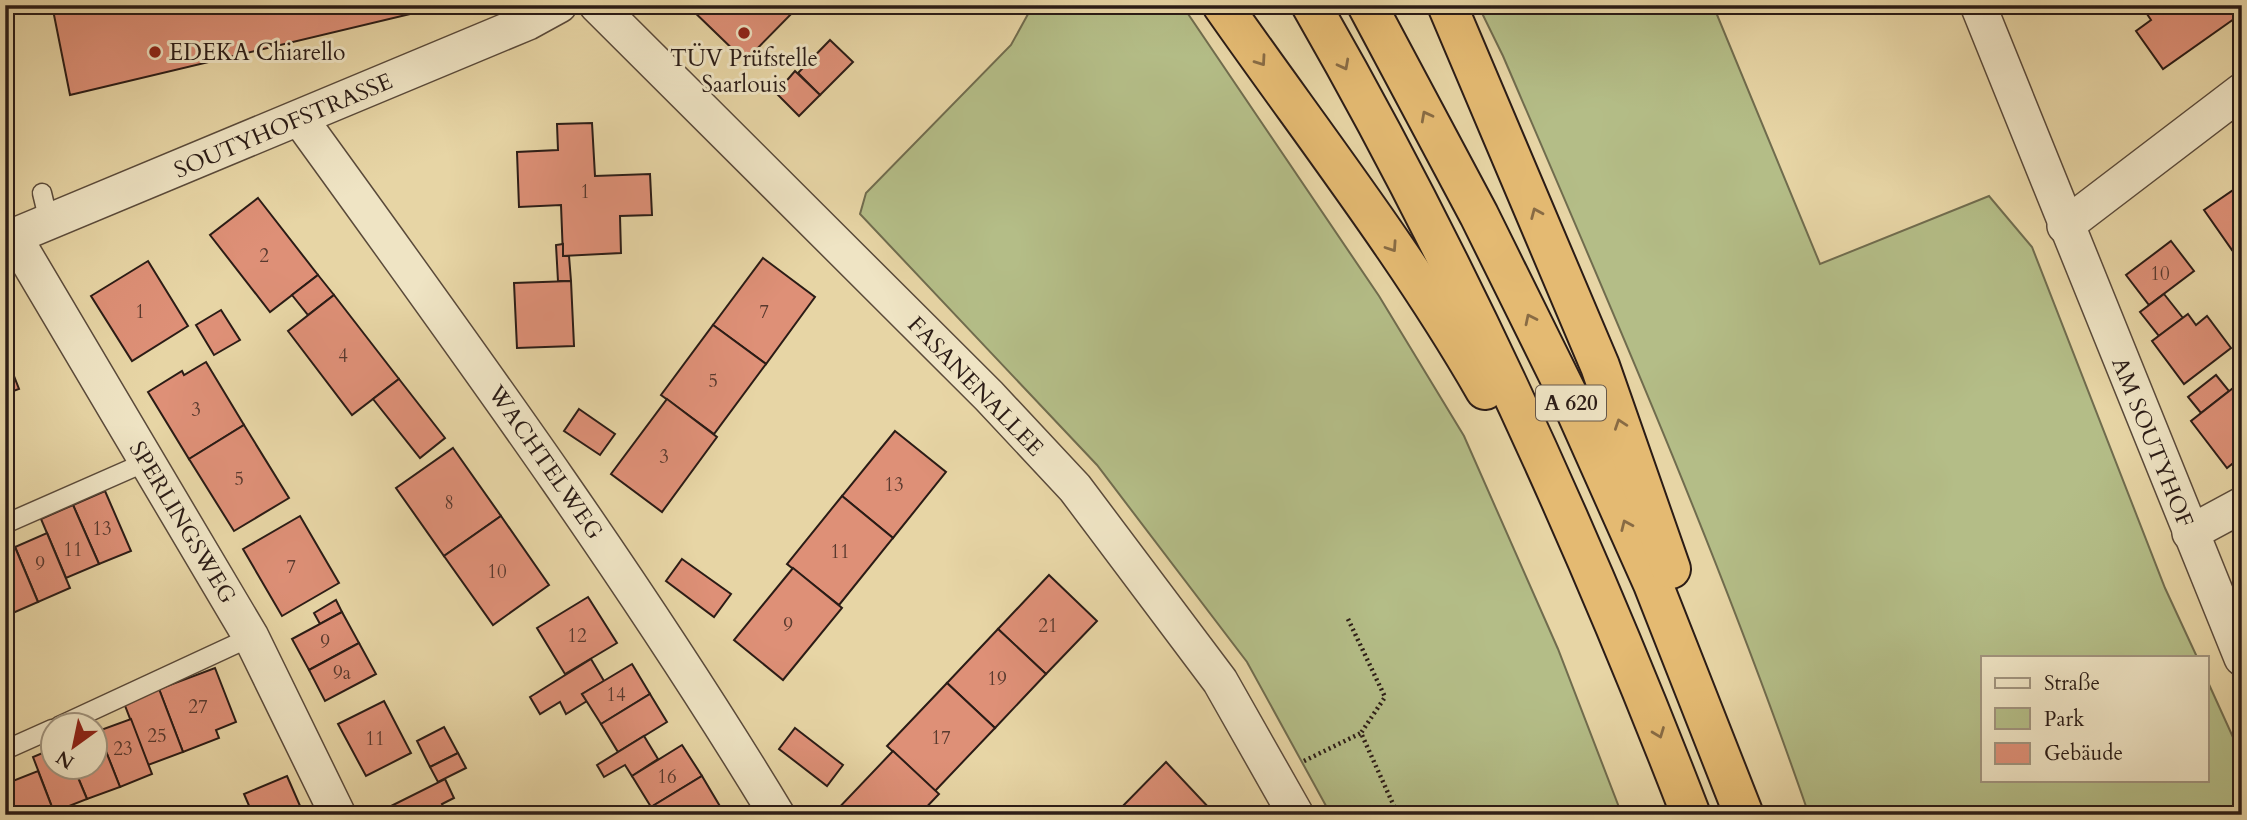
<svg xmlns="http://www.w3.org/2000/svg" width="2247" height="820" font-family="Cardo,serif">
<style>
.green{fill:#b4bd87;stroke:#706c4e;stroke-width:2}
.building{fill:#de9077;stroke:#2b1c16;stroke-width:2}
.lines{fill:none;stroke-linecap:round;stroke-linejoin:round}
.service-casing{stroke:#5a4a3a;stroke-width:21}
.minor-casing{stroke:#5a4a3a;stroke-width:38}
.motorway-casing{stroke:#2b1c16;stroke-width:42}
.path{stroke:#2b1c16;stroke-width:4.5;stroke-dasharray:2 3.5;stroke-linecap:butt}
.service{stroke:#efe4c4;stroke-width:18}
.minor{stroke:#efe4c4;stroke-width:35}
.motorway{stroke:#e4ba72;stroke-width:38}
.oneway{stroke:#886b44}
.poi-dot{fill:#8f2418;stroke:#efe4c4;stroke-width:2.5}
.labels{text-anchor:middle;stroke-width:6;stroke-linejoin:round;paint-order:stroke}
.number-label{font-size:19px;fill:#58392e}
.shield{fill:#efe4c4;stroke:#66584a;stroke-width:2}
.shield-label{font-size:21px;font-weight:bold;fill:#2b1c16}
.poi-label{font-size:23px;fill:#2b1c16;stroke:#efe4c4;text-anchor:start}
.street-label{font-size:23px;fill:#2b1c16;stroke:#efe4c4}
</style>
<rect width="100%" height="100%" fill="#e7d5a5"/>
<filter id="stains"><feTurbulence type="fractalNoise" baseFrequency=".00286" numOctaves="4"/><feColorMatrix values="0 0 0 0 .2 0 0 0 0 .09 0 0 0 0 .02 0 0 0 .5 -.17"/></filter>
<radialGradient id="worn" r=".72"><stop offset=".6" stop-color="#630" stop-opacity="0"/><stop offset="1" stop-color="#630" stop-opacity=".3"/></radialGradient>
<g class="green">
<polygon points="1033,5 1182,5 1379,296 1464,436 1558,649 1622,815 1331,815 1247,662 1097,465 860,214 866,193 1011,45"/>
<path d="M1478 5H1713L1820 264 1989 196 2032 247 2165 588 2197 657H1983V780H2207V680L2242 757V815H1809C1720 557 1611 307 1503 56Z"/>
</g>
<g class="building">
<polygon points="52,5 426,5 427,10 70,95"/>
<polygon points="687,5 800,5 745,61"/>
<polygon points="2141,5 2236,5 2241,14 2163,69 2136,31 2151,20"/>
<polygon points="830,40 853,62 820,95 798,73"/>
<polygon points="795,71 820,95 799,116 776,93"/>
<polygon points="592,123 595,176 650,174 652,215 620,216 621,253 563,256 561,205 519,207 517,152 558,150 557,124"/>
<polygon points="2242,184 2242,243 2232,250 2204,210"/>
<polygon points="258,198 318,275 270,312 210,235"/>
<polygon points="2171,241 2194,271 2149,305 2126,275"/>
<polygon points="563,244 563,256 569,256 571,281 558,281 556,245"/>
<polygon points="763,258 815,297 766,364 713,325"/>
<polygon points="148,261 188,326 132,361 91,296"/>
<polygon points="318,275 334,295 308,315 292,295"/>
<polygon points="571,281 574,346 517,348 514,283"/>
<polygon points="2164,294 2183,318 2159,336 2140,312"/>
<polygon points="334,295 399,379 352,415 288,331"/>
<polygon points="221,310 240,340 214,355 196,325"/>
<polygon points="2188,314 2196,325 2207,316 2231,348 2184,384 2152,341"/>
<polygon points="713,325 766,364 714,434 661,395"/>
<polygon points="5,353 19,389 5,394"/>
<polygon points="206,362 244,425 189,459 148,392 182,371 184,375"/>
<polygon points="2216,375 2229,391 2201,413 2188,397"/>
<polygon points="399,379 445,438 420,458 373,399"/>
<polygon points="2242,381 2242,456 2227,468 2191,421"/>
<polygon points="667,399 717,437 662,512 611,474"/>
<polygon points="579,409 615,434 600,455 564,431"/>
<polygon points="244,425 289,498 234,531 189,459"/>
<polygon points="895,431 946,472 893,538 842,496"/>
<polygon points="453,448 501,516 444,556 396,488"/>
<polygon points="105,491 131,551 99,564 73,505"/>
<polygon points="842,496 893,538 839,605 787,564"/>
<polygon points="73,505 99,564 66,578 41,519"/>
<polygon points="300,516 339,583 282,616 243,549"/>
<polygon points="501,516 549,585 493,625 444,556"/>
<polygon points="47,533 70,588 38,602 15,547"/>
<polygon points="15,547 38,602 6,616 5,551"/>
<polygon points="682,559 731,594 714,617 666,581"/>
<polygon points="793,568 842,608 783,680 734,640"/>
<polygon points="1049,575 1097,621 1046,674 998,629"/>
<polygon points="588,597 617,643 565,674 537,628"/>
<polygon points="336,600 342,612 320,624 314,613"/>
<polygon points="342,612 359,643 309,670 292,639"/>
<polygon points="998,629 1046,674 995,728 947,683"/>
<polygon points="359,643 376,674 325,701 309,670"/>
<polygon points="591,659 604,681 582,694 587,701 566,714 560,702 540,714 530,697"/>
<polygon points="632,664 650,694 601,724 582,694"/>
<polygon points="215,668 236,722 216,730 219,738 183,752 159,689"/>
<polygon points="947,683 995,728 935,791 887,746"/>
<polygon points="159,689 183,752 148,765 124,703"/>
<polygon points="650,694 667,722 618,752 601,724"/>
<polygon points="384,701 411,753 366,776 338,724"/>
<polygon points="131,719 152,774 120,787 98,731"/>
<polygon points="444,727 458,753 430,767 417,741"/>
<polygon points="795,728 843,765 827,786 779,749"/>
<polygon points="98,731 120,787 87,799 74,768 94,768 94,733"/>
<polygon points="644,736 658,759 632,776 625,765 604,777 597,765"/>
<polygon points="682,745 702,776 651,807 632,776"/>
<polygon points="52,749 52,768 74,768 87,799 54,812 33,757"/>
<polygon points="893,751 939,794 919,815 832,815"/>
<polygon points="458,753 466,768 438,782 430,767"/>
<polygon points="1166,762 1211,810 1206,815 1114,815"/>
<polygon points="38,771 55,815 17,815 5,784"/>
<polygon points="287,776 304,815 253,815 244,794"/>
<polygon points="702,776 721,808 709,815 656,815 651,807"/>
<polygon points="445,779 454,798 442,804 447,815 388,815 385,809"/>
<polygon points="5,785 17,815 5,815"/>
<polygon points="721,808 725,815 709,815"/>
</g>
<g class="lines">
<g class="service-casing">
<g id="service">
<polyline points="42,193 49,222"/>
<polyline points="5,524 146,462"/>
<polyline points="59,726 251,637"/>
<polyline points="5,750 52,729"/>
</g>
</g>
<g class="minor-casing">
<g id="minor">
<polyline points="597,5 989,396 1075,488 1220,681 1296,815"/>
<polyline points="1978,5 2242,658"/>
<path d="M300 119C465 347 631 574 777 815"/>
<polyline points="2065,226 2242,91"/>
<polyline points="14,237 251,637 338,815"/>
<polyline points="5,240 528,22 559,5"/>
<polyline points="2190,533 2242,505"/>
</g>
</g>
<g class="motorway-casing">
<g id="motorway">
<path d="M1222 5C1311 132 1408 256 1485 390"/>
<path d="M1311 5C1460 264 1583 536 1691 815"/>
<polyline points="1367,5 1479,215 1573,405 1653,584 1744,815"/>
<polyline points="1447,5 1600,366 1671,569"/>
</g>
</g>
<g class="path">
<polyline points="1348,619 1385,697 1361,733"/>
<polyline points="1304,761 1361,733 1398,815"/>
</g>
<use href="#service" class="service"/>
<use href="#minor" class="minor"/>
<use href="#motorway" class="motorway"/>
</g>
<defs><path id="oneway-chevron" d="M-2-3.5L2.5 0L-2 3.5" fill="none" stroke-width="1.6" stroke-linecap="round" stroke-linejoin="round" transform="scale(1.75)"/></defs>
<g class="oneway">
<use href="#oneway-chevron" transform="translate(1261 61) rotate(55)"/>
<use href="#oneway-chevron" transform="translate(1344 65) rotate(62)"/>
<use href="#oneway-chevron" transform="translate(1426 116) rotate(-118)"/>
<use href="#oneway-chevron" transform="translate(1536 213) rotate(-113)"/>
<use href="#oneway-chevron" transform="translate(1392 247) rotate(56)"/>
<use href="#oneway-chevron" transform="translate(1530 319) rotate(-116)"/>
<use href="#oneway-chevron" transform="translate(1620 424) rotate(-109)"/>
<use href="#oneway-chevron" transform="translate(1626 525) rotate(-114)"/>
<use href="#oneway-chevron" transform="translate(1659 733) rotate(69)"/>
</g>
<g class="poi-dot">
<circle cx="744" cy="33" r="7"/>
<circle cx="155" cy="52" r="7"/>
</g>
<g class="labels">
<g class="number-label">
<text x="585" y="198">1</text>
<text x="264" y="262">2</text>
<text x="2160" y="280">10</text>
<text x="140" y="318">1</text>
<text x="764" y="318">7</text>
<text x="343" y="362">4</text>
<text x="713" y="387">5</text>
<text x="196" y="416">3</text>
<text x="664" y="463">3</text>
<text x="239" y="485">5</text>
<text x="894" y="491">13</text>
<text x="449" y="509">8</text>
<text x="102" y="535">13</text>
<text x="73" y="556">11</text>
<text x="840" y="558">11</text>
<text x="40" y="570">9</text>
<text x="291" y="573">7</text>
<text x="497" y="578">10</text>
<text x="788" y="631">9</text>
<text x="1048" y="632">21</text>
<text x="577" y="642">12</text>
<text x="325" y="648">9</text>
<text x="342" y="679">9a</text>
<text x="997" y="685">19</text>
<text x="616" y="701">14</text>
<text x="198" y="713">27</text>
<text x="157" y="742">25</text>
<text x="941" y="744">17</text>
<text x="375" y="745">11</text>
<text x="123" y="755">23</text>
<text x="667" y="783">16</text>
</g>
<rect class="shield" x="1536" y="385.5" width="70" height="35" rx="5"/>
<g class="shield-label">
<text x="1571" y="410">A 620</text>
</g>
<g class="poi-label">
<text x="169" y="60">EDEKA Chiarello</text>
<text x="744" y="66" text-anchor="middle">TÜV Prüfstelle<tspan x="744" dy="26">Saarlouis</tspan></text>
</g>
<g class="street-label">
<text transform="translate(283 125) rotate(-23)" y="8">SOUTYHOFSTRASSE</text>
<text transform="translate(976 386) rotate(46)" y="8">FASANENALLEE</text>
<text transform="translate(2153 442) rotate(68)" y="8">AM SOUTYHOF</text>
<text transform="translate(546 462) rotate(55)" y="8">WACHTELWEG</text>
<text transform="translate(183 522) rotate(59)" y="8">SPERLINGSWEG</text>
</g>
</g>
<rect width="2247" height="820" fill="none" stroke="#e7d5a5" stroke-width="28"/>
<rect x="7" y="7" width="2233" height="806" fill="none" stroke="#2b1c16" stroke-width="3.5"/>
<rect x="14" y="14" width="2219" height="792" fill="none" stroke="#2b1c16" stroke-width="2"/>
<rect x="1981" y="656" width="228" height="126" fill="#efe4c4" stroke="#a1947e" stroke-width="2"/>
<rect x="1995" y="678" width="35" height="10" fill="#efe4c4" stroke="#a1947e" stroke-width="2"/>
<text x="2044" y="690" font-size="21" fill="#2b1c16">Straße</text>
<rect x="1995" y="708" width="35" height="21" fill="#b4bd87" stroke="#a1947e" stroke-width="2"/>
<text x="2044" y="726" font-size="21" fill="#2b1c16">Park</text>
<rect x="1995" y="743" width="35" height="21" fill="#de9077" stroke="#a1947e" stroke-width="2"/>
<text x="2044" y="760" font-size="21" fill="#2b1c16">Gebäude</text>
<g transform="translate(74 746) rotate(213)"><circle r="33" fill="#efe4c4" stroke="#a1947e" stroke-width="2"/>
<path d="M0-5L12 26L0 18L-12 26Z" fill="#8f2418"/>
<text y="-10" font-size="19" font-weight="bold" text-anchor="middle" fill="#2b1c16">N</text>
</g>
<rect width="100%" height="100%" filter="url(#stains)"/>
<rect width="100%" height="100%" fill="url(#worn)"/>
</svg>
